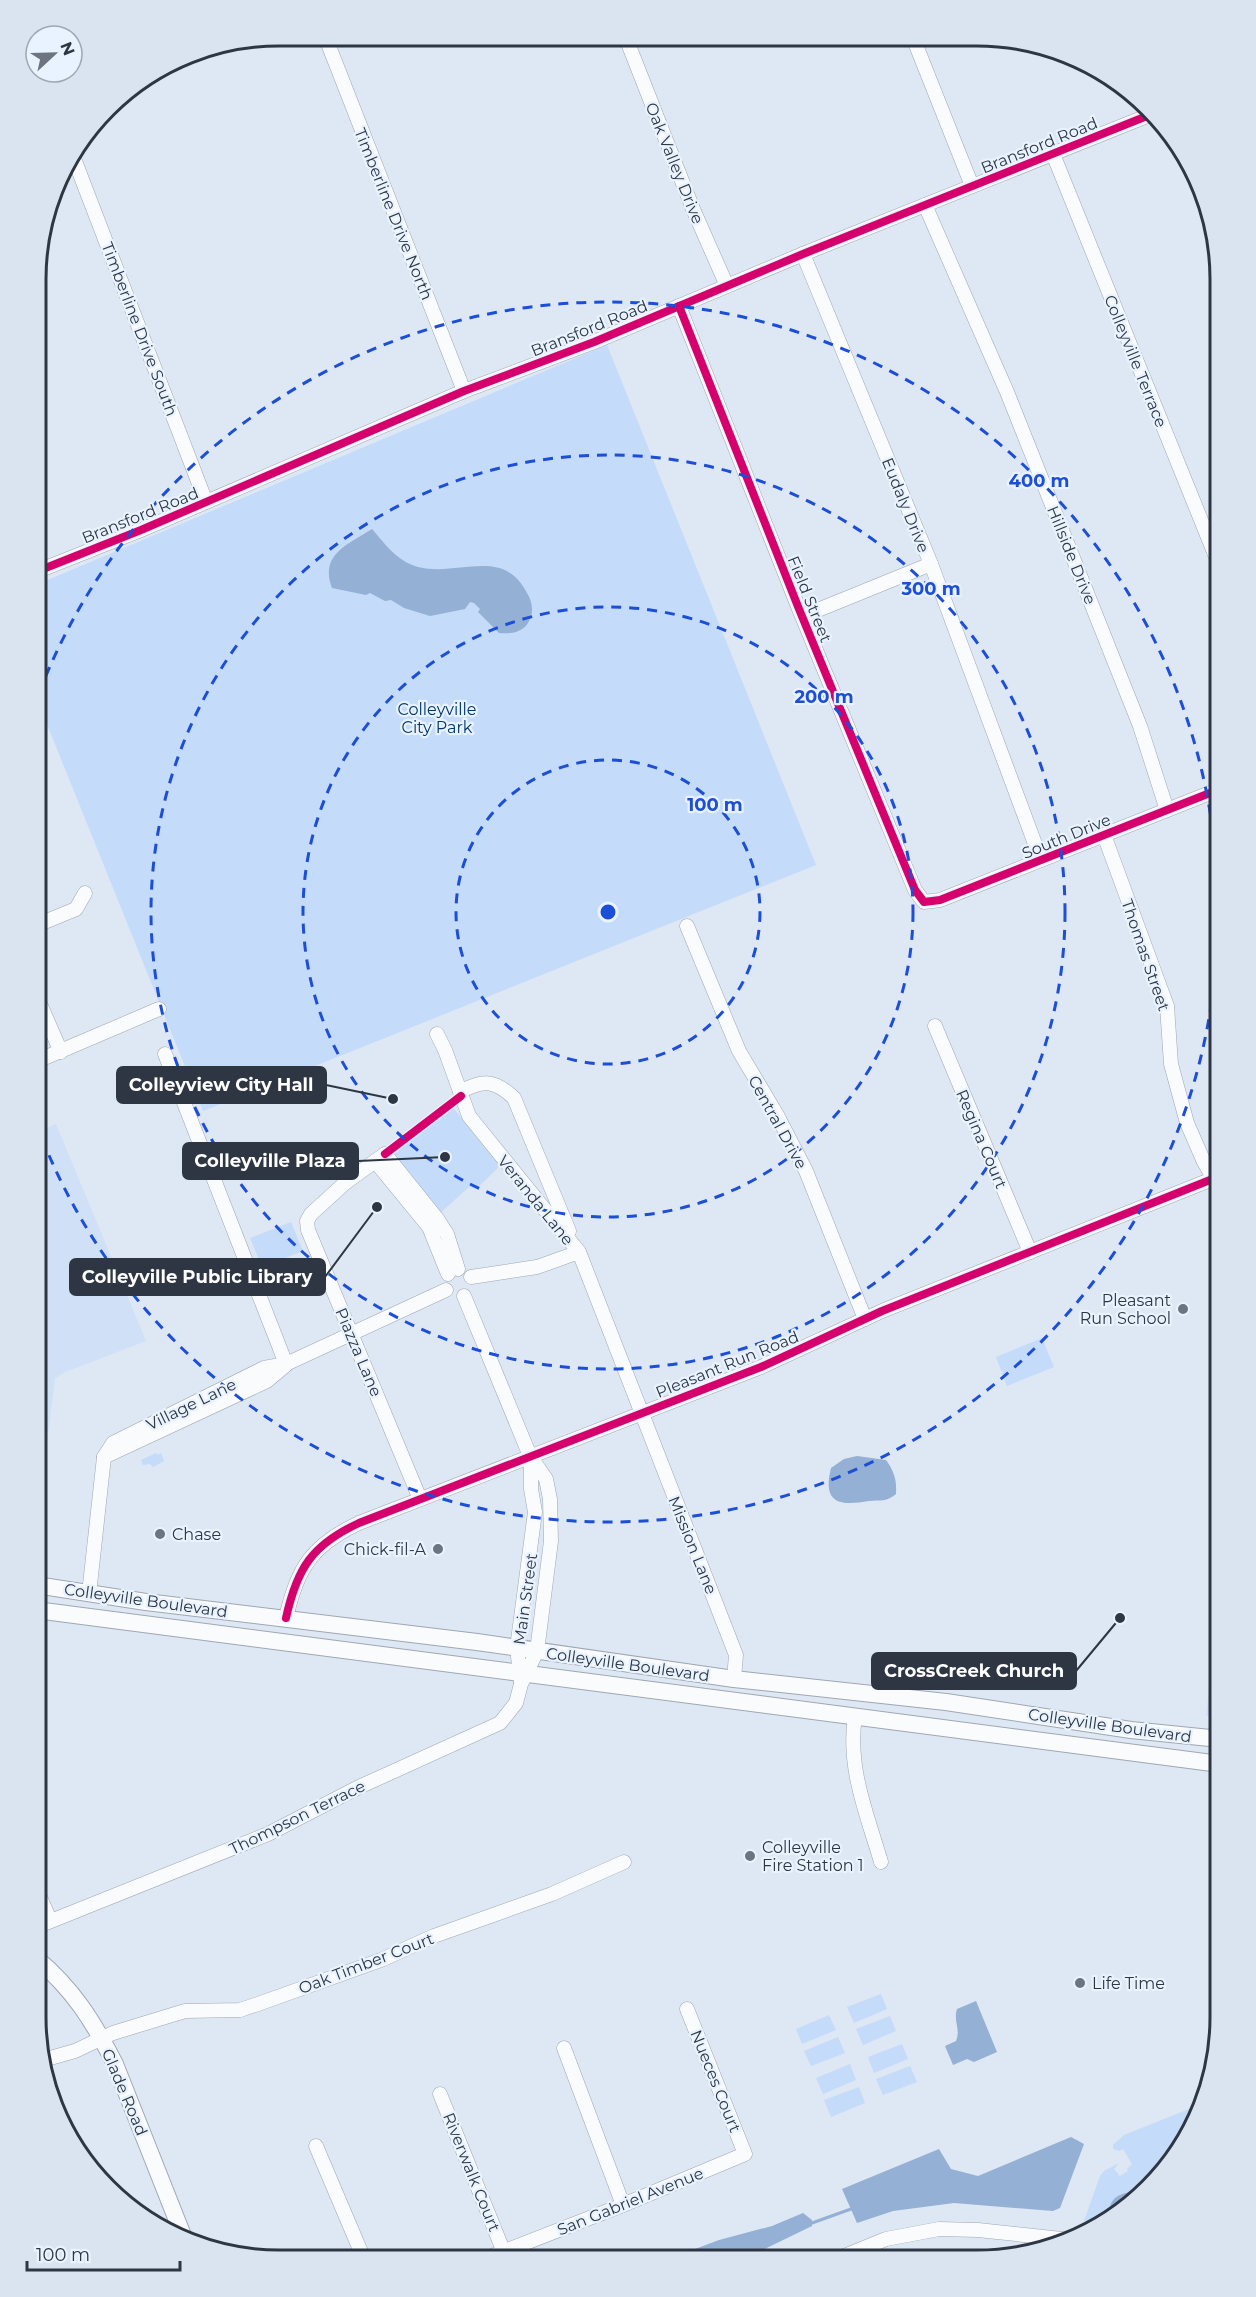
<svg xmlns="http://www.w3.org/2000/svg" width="1256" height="2297" font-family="Montserrat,sans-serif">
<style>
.built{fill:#d0e0f6}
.green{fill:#c4dbf9}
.water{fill:#94b0d4}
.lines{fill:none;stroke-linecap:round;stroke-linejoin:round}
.stream{stroke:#94b0d4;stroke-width:3}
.minor-casing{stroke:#9fa7b2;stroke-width:15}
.major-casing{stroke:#9fa7b2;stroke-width:18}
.minor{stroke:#fafbfd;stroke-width:14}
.major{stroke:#fafbfd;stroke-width:16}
.cycleway-casing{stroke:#e9f3ff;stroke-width:11}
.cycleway{stroke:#d6006c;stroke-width:8}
.ring{fill:none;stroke:#1d4ed8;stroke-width:3;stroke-dasharray:10 8}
.poi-dot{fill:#6b7480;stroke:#e9f3ff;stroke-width:2}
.labels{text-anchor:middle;stroke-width:4.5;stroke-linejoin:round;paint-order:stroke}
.street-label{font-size:16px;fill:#2d3642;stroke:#e9f3ff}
.park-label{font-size:16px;fill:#01376f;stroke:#e9f3ff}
.poi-label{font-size:16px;fill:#2d3642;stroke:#e9f3ff;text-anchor:start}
.rim{fill:none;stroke:#2d3642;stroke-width:3}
.centre{fill:#1d4ed8;stroke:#e9f3ff;stroke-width:3}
.ring-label{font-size:18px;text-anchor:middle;font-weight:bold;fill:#1d4ed8;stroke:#e9f3ff;stroke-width:4.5;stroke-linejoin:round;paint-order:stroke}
.leader{fill:none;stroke:#2d3642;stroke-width:2}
.callout-dot{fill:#2d3642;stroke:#e9f3ff;stroke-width:2}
.callout{fill:#2d3642;stroke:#2d3642;stroke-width:2}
.callout-label{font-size:18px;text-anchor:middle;font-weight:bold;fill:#fff}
</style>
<rect width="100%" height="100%" fill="#dee7f4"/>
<g class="built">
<polygon points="56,1124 146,1341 65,1372 55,1378 37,1522 37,1132"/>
<polygon points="1220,1598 1220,1717 1206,1716"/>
</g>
<g class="green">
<polygon points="607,345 816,865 203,1111 38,702 38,584"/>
<polygon points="449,1103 501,1165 476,1189 469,1187 440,1213 389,1150"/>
<polygon points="291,1222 303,1251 262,1267 250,1238"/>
<polygon points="1042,1338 1054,1367 1007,1386 996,1357"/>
<polygon points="156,1453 158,1455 161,1453 164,1461 153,1467 150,1464 143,1465 141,1460"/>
<polygon points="881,1994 887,2009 854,2023 847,2007"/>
<polygon points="829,2015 836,2030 802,2044 796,2029"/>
<polygon points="890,2016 896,2031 863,2045 856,2029"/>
<polygon points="838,2037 845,2053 811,2066 804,2051"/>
<polygon points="902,2044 908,2059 874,2073 868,2057"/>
<polygon points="850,2064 856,2080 823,2094 816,2078"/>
<polygon points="910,2066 917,2082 883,2095 876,2079"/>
<polygon points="859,2087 865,2103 831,2117 824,2100"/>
<polygon points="1204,2103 1170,2166 1142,2194 1133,2192 1120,2194 1111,2218 1090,2229 1087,2222 1084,2221 1100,2176 1104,2171 1119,2163 1114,2169 1120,2176 1128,2171 1127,2169 1132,2164 1123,2149 1119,2151 1113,2149 1113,2145 1124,2135"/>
</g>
<g class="water">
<path d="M372 529C386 545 397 561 418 567 459 577 503 546 527 593 533 603 534 613 528 623 522 633 509 634 499 633L478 612 480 609 474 603 470 602 465 609 430 616 404 608 391 600 385 601 370 593 366 595 332 588C319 554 349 544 372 529Z"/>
<path d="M857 1456 886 1460C894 1471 897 1480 896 1494 887 1502 880 1500 869 1501 840 1506 822 1504 831 1468L844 1459Z"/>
<path d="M976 2001 997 2052 974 2062 967 2059 953 2065 945 2046 956 2041C961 2029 953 2021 957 2009Z"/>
<polygon points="1071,2137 1084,2144 1060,2208 1053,2211 954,2203 893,2211 857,2223 842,2189 939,2149 951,2169 978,2176"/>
<path d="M1133 2192 1142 2194 1125 2211 1111 2218C1106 2201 1117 2193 1133 2192Z"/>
<polygon points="803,2213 812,2220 812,2226 742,2260 666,2260 719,2240 772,2226"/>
<polygon points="912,2255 913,2261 935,2258 987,2259 908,2261 907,2256"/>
</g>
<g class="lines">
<polyline class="stream" points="812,2223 851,2209"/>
<g class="minor-casing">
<g id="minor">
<polyline points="325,36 464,391"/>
<polyline points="626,38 693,209 727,286"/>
<polyline points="914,40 972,186"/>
<polyline points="1053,154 1220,567"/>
<polyline points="73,156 206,502"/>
<polyline points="925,205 1007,392 1140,726 1167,810"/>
<polyline points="803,254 931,564 1041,860"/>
<polyline points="679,306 799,609 915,890 924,902 940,900 1220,789"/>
<polyline points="38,571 141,530 464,391 594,342 803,254 1152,114"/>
<polyline points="803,616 931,564"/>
<polyline points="1104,835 1167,1006 1171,1064 1187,1123 1204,1162 1214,1179"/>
<polyline points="37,925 76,909 85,893"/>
<polyline points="687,926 739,1051 777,1115 806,1171 865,1319"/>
<polyline points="37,997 61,1052"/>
<polyline points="935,1026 1030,1252"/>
<polyline points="437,1034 445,1050 469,1116 579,1252 736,1655 734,1679"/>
<polyline points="165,1054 286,1364"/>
<polyline points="37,1061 159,1009"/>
<path d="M460 1092C483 1079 495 1080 514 1098L569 1231"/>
<polyline points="375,1161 429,1227 448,1274"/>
<polyline points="471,1277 537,1267 579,1252"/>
<polyline points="104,1457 267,1381 286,1365"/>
<polyline points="420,1499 308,1230 307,1221 311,1214 345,1183 385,1154 438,1220 447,1234 458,1269"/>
<polyline points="89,1594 104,1457 113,1443 264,1368 286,1364 446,1290"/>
<path d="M286 1618C297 1568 312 1545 359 1523L761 1367 882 1311 1220 1176"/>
<polyline points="521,1682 517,1648 535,1512 531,1489 531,1457"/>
<path d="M855 1716C847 1768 867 1814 881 1862"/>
<polyline points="36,1888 50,1920"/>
<polyline points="36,1927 268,1834 359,1787 500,1723 516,1703 521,1684 537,1651 551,1541 550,1499 546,1479 530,1456 464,1296"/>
<polyline points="564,2048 623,2205"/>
<polyline points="43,2060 75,2051 113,2033 185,2011 240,2010 258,2004 381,1960 434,1936 552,1894 624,1862"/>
<polyline points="440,2094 503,2250 502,2259"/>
<polyline points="316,2146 364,2259"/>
<polyline points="482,2260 623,2205 745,2154 687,2009"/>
<polyline points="832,2261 886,2239 939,2229 978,2230 1071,2240"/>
</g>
</g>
<g class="major-casing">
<g id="major">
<polyline points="36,1585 146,1602 477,1642 734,1679 946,1702 1131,1730 1220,1739"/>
<polyline points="36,1610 1220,1764"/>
<path d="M36 1958C73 1989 93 2021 115 2064L186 2243"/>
</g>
</g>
<use href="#minor" class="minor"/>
<use href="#major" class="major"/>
<g class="cycleway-casing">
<g id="cycleway">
<polyline points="679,306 799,609 915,890 924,902 940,900 1220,789"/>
<polyline points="38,571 141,530 464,391 594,342 803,254 1152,114"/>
<polyline points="385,1154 461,1096"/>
<path d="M286 1618C297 1568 312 1545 359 1523L761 1367 882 1311 1220 1176"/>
</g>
</g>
<use href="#cycleway" class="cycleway"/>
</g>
<g class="ring">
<circle cx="608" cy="912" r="152"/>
<circle cx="608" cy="912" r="305"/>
<circle cx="608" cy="912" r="457"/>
<path d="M39 693A610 610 0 1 1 39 1131"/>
</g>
<g class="poi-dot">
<circle cx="1183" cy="1309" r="6"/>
<circle cx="160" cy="1534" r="6"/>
<circle cx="438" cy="1549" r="6"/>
<circle cx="750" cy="1856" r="6"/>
<circle cx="1080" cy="1983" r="6"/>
</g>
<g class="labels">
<g class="street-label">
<text transform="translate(1039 145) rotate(-22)" y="6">Bransford Road</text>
<text transform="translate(675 163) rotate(68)" y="6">Oak Valley Drive</text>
<text transform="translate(394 214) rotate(68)" y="6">Timberline Drive North</text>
<text transform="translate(589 328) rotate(-22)" y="6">Bransford Road</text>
<text transform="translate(140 329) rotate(69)" y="6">Timberline Drive South</text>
<text transform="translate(1136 361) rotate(68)" y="6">Colleyville Terrace</text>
<text transform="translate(906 505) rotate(68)" y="6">Eudaly Drive</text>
<text transform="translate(140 515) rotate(-22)" y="6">Bransford Road</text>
<text transform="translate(1072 555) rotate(68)" y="6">Hillside Drive</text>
<text transform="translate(810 599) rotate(68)" y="6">Field Street</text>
<text transform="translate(1066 836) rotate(-22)" y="6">South Drive</text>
<text transform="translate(1146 955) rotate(71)" y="6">Thomas Street</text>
<text transform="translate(778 1122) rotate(61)" y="6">Central Drive</text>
<text transform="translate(982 1139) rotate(67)" y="6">Regina Court</text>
<text transform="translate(536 1200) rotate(51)" y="6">Veranda Lane</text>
<text transform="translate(359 1352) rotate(67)" y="6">Piazza Lane</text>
<text transform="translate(727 1364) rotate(-22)" y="6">Pleasant Run Road</text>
<text transform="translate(191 1404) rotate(-26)" y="6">Village Lane</text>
<text transform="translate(693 1545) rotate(68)" y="6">Mission Lane</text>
<text transform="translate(525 1599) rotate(-82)" y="6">Main Street</text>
<text transform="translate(146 1600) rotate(8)" y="6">Colleyville Boulevard</text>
<text transform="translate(628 1664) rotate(8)" y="6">Colleyville Boulevard</text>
<text transform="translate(1110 1725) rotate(8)" y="6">Colleyville Boulevard</text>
<text transform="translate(297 1817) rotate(-26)" y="6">Thompson Terrace</text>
<text transform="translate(366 1963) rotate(-21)" y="6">Oak Timber Court</text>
<text transform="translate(716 2081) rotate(68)" y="6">Nueces Court</text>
<text transform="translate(125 2092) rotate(67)" y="6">Glade Road</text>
<text transform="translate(472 2172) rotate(68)" y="6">Riverwalk Court</text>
<text transform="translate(630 2201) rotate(-22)" y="6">San Gabriel Avenue</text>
</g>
<g class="park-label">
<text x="437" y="715">Colleyville<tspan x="437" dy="18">City Park</tspan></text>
</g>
<g class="poi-label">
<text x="1171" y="1306" text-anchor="end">Pleasant<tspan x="1171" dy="18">Run School</tspan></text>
<text x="172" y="1540">Chase</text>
<text x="426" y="1555" text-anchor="end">Chick-fil-A</text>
<text x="762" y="1853">Colleyville<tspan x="762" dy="18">Fire Station 1</tspan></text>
<text x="1092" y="1989">Life Time</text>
</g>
</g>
<path d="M0 0H1256V2297H0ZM279 46H977A233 233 0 0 1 1210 279V2017A233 233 0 0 1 977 2250H279A233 233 0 0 1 46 2017V279A233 233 0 0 1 279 46Z" fill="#dae4f0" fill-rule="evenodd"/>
<path class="rim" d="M279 46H977A233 233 0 0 1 1210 279V2017A233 233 0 0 1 977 2250H279A233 233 0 0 1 46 2017V279A233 233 0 0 1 279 46Z"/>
<circle cx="608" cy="912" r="9" class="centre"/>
<g class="ring-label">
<text x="1039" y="487">400 m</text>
<text x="931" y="595">300 m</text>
<text x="824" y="703">200 m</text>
<text x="715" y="811">100 m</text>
</g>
<path class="leader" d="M393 1099L326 1085M445 1157L358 1161M377 1207L325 1277M1120 1618L1076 1671"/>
<g class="callout-dot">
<circle cx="393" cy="1099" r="6"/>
<circle cx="445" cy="1157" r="6"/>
<circle cx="377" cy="1207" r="6"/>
<circle cx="1120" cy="1618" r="6"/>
</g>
<g class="callout">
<rect x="117" y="1067" width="209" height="36" rx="6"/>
<rect x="183" y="1143" width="175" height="36" rx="6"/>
<rect x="70" y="1259" width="255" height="36" rx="6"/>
<rect x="872" y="1653" width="204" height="36" rx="6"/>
</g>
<g class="callout-label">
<text x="221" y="1091">Colleyview City Hall</text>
<text x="270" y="1167">Colleyville Plaza</text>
<text x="197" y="1283">Colleyville Public Library</text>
<text x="974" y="1677">CrossCreek Church</text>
</g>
<g transform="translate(54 54) rotate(68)"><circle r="28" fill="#e9f3ff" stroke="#9ea7b3" stroke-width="1.5"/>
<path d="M0-4.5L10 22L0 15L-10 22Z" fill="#6b7480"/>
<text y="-9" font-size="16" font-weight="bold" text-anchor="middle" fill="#2d3642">N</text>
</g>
<path d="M27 2261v9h153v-9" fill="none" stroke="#2d3642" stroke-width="3"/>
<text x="36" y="2261" font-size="18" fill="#2d3642" stroke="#e9f3ff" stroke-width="4.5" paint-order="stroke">100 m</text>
</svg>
